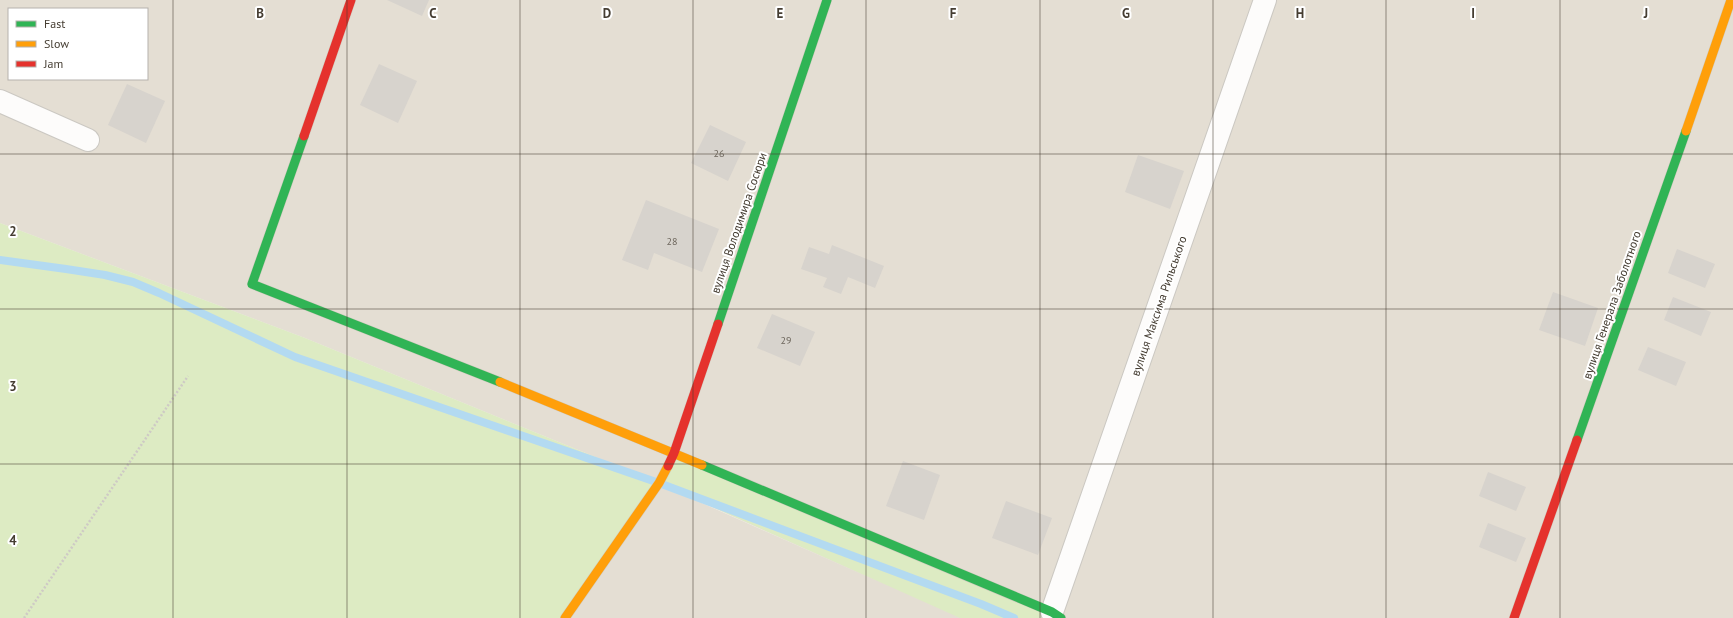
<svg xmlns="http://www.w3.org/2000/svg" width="1733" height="618" font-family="'PT Sans',sans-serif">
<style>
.residential{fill:#e4ded3;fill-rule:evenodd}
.green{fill:#ddebc3}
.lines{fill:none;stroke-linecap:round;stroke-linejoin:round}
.stream{stroke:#b3daf1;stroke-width:8}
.building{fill:#d7d3cd}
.street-casing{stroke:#cbc8c2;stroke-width:24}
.fast-casing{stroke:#d0cabe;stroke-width:10}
.slow-casing{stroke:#d0cabe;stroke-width:10}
.jam-casing{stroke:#d0cabe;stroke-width:10}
.path{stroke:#cecac5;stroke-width:2.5;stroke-dasharray:2 2;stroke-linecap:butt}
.street{stroke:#fdfcfb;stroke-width:22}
.fast{stroke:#30b455;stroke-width:9}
.slow{stroke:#ff9f0a;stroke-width:9}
.jam{stroke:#e5322d;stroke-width:9}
.grid{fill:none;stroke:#453d32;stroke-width:1;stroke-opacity:0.55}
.labels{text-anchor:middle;stroke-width:4;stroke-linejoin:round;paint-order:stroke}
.number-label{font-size:10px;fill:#6b645a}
.street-label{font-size:12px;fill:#453d32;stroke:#fff}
.grid-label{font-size:13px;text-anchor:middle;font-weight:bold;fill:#453d32;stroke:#fff;stroke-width:4;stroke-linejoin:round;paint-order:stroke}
</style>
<rect width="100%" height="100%" fill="#efece6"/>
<path class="residential" d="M0 0H1733V618H565L659 484 884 584 659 483 305 338 0 223ZM9 9H147V79H9Z"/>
<polygon class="green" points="0,223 305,338 659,483 674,453 1061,618 960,618 659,483 565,618 0,618"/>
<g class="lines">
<polyline class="stream" points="0,260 66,269 105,275 133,282 159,293 295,357 659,483 981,604 1014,618"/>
</g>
<g class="building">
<polygon points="387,0 429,0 422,16"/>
<polygon points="379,64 417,81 398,123 360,105"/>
<polygon points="127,84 165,101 146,143 108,125"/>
<polygon points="710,125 746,142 728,181 691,163"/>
<polygon points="1138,155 1184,171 1170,209 1125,192"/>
<polygon points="646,200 719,229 702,272 654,253 648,270 622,260"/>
<polygon points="832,245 884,266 875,288 848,277 841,294 823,287 827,278 801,269 809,247 829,254"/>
<polygon points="1677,249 1715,264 1705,288 1668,273"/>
<polygon points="1553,292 1598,308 1585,346 1539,330"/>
<polygon points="1673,297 1711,312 1701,336 1664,320"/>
<polygon points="772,314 815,332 800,366 757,348"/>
<polygon points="1648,347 1686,362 1676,386 1638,370"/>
<polygon points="903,461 940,475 924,520 886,506"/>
<polygon points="1488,472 1526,487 1516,511 1479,496"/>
<polygon points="1006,501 1052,518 1038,555 992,538"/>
<polygon points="1488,523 1526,538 1516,562 1479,547"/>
</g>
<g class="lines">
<g class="street-casing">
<g id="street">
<polyline points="0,101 88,140"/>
<polyline points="1052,612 1265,0"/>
</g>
</g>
<g class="fast-casing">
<g id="fast">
<polyline points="304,136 252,284 500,382"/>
<polyline points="718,324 827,0"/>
<polyline points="1577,440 1686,131"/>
<polyline points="702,465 1052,612 1061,618"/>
</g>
</g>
<g class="slow-casing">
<g id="slow">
<polyline points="1686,131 1731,0"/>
<polyline points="500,382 702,465"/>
<polyline points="565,618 659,483 668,466"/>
</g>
</g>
<g class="jam-casing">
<g id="jam">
<polyline points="304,136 351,0"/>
<polyline points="668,466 674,453 718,324"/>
<polyline points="1514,618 1577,440"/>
</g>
</g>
<polyline class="path" points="24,618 188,376"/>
<use href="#street" class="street"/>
<use href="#fast" class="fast"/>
<use href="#slow" class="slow"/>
<use href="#jam" class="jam"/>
</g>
<path class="grid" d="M173 0V618M347 0V618M520 0V618M693 0V618M866 0V618M1040 0V618M1213 0V618M1386 0V618M1560 0V618M0 154H1733M0 309H1733M0 464H1733"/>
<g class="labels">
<g class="number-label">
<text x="719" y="157">26</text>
<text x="672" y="245">28</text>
<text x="786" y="344">29</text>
</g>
<g class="street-label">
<text transform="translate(739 223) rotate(-71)" y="4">вулиця Володимира Сосюри</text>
<text transform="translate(1612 305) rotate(-71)" y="4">вулиця Генерала Заболотного</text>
<text transform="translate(1159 306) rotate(-71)" y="4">вулиця Максима Рильського</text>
</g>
</g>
<g class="grid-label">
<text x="260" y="18">B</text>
<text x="433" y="18">C</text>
<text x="607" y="18">D</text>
<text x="780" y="18">E</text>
<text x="953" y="18">F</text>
<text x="1126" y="18">G</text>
<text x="1300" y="18">H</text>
<text x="1473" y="18">I</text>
<text x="1646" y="18">J</text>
<text x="13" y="236">2</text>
<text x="13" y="391">3</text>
<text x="13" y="545">4</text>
</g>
<rect x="8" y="8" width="140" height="72" fill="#ffffff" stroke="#b5b1ad"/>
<rect x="16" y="21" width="20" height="6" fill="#30b455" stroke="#b5b1ad"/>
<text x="44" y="28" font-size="12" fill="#453d32">Fast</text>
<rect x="16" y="41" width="20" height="6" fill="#ff9f0a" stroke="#b5b1ad"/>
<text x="44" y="48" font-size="12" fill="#453d32">Slow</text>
<rect x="16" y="61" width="20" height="6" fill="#e5322d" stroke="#b5b1ad"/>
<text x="44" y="68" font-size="12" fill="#453d32">Jam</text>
</svg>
